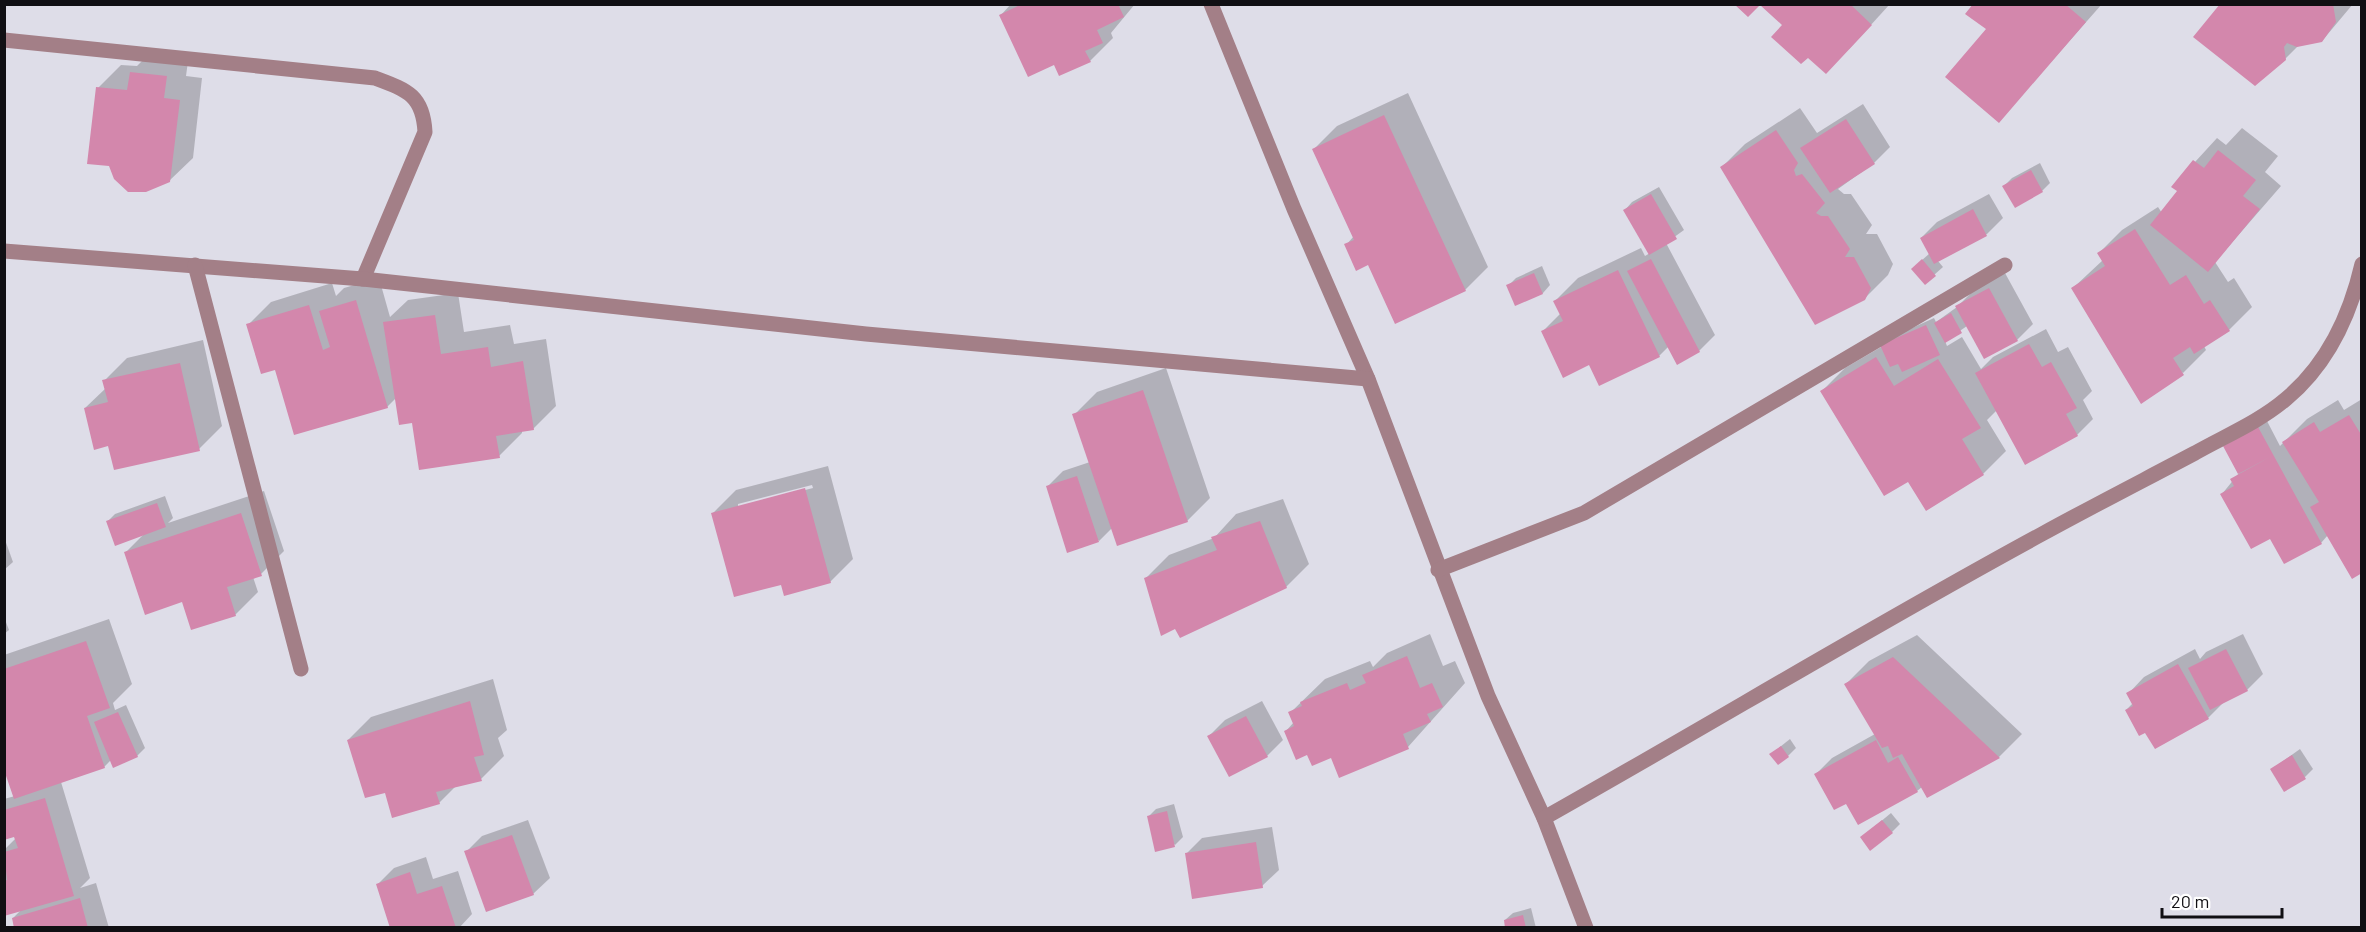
<svg xmlns="http://www.w3.org/2000/svg" width="2366" height="932" font-family="Barlow,sans-serif">
<style>
.shadow{fill:#0003;fill-rule:evenodd}
.building{fill:#d387ac}
.lines{fill:none;stroke-linecap:round;stroke-linejoin:round}
.street{stroke:#a37f87;stroke-width:15}
</style>
<rect width="100%" height="100%" fill="#dedde8"/>
<g class="shadow">
<polygon points="1011,4 1135,4 1111,33 1113,38 1090,61 1054,63 1001,15"/>
<polygon points="1762,4 1890,4 1849,49 1784,25"/>
<polygon points="1975,4 2102,4 1999,121 1988,29"/>
<polygon points="2222,4 2353,4 2322,41 2299,45 2285,59"/>
<polygon points="154,49 189,54 186,76 202,78 193,158 169,181 98,88 121,65 137,66"/>
<polygon points="1408,93 1488,267 1465,290 1368,263 1346,245 1354,236 1314,149 1337,126"/>
<polygon points="1863,104 1890,147 1874,163 1838,189 1844,194 1851,194 1872,225 1866,234 1877,234 1893,264 1888,275 1864,299 1722,167 1745,144 1800,108 1817,133"/>
<polygon points="2242,128 2278,156 2265,172 2281,186 2215,262 2228,282 2234,278 2252,307 2229,330 2204,346 2206,350 2183,373 2073,288 2103,260 2099,253 2122,230 2158,207 2162,213 2179,191 2173,186 2217,138 2226,145"/>
<polygon points="2040,163 2050,183 2042,191 2015,206 2004,186 2012,178"/>
<polygon points="1659,187 1684,230 1666,243 1715,335 1699,351 1669,346 1659,356 1589,363 1543,331 1561,313 1555,301 1578,278 1641,248 1645,256 1650,253 1625,210 1632,202"/>
<polygon points="1989,194 2003,218 1987,234 1938,261 1943,267 1925,283 1921,261 1930,253 1921,238 1937,222"/>
<polygon points="1542,266 1550,285 1543,293 1516,304 1508,286 1516,278"/>
<polygon points="2005,273 2033,324 2017,340 1967,326 1945,341 1947,346 1962,337 1981,369 1993,357 2046,329 2058,352 2068,347 2092,391 2083,400 2093,419 2077,435 1997,410 1987,420 2006,451 1983,474 1908,480 1822,391 1845,368 1881,347 1890,338 1934,318 1936,322 1957,307 1973,291"/>
<polygon points="379,278 390,317 408,300 458,293 464,332 510,325 514,344 546,339 556,406 533,429 522,430 522,433 499,456 414,422 396,398 387,407 276,368 248,325 271,302 332,283 336,296 344,288"/>
<polygon points="203,340 222,426 199,449 109,444 85,408 106,388 104,381 127,358"/>
<polygon points="1166,368 1210,498 1187,521 1113,527 1099,541 1047,487 1063,471 1090,462 1074,415 1097,392"/>
<polygon points="2362,399 2362,571 2328,535 2321,543 2270,537 2222,494 2239,473 2225,446 2267,421 2280,446 2307,419 2338,400 2344,410"/>
<path d="M828 466 853 559 830 582 782 583 713 513 736 490ZM812 485 813 488 738 507V504Z"/>
<polygon points="264,491 284,551 261,574 253,577 258,592 235,615 182,600 126,552 145,533 107,522 115,514 165,496 173,518 168,523"/>
<polygon points="1283,499 1309,564 1286,587 1146,578 1169,555 1214,538 1236,514"/>
<polygon points="4,537 13,562 4,570"/>
<polygon points="4,617 9,630 4,634"/>
<polygon points="109,619 132,684 113,703 115,710 126,705 145,748 137,756 111,760 104,767 61,782 90,878 80,888 96,883 109,928 16,928 13,918 22,909 4,915 4,850 16,838 15,835 4,838 4,799 15,796 4,765 4,655"/>
<polygon points="1430,634 1443,666 1455,661 1465,683 1408,747 1332,756 1308,753 1286,731 1294,722 1290,713 1325,679 1370,661 1373,667 1387,653"/>
<polygon points="2243,634 2263,674 2247,690 2224,702 2208,718 2146,731 2126,710 2133,703 2128,694 2144,677 2195,649 2200,659 2206,652"/>
<polygon points="1917,635 2022,734 1999,757 1927,796 1922,787 1917,791 1846,802 1816,774 1832,758 1875,734 1846,684 1869,661"/>
<polygon points="493,679 507,730 498,738 504,756 481,779 456,786 439,803 386,791 348,740 371,717"/>
<polygon points="1262,701 1283,740 1267,756 1209,736 1225,720"/>
<polygon points="1790,739 1796,748 1788,756 1771,754"/>
<polygon points="2300,749 2313,769 2305,777 2272,769"/>
<polygon points="1174,804 1183,837 1175,845 1148,817 1156,809"/>
<polygon points="1891,813 1900,824 1892,832 1862,837"/>
<polygon points="528,820 550,878 533,894 466,852 482,836"/>
<polygon points="1272,827 1279,870 1262,886 1186,854 1202,838"/>
<polygon points="426,857 433,879 458,871 472,914 459,928 391,928 378,884 394,868"/>
<polygon points="1531,908 1536,928 1507,928 1505,920 1513,913"/>
</g>
<g class="building">
<polygon points="1022,4 1118,4 1124,17 1097,30 1103,43 1085,51 1091,62 1059,76 1054,65 1028,77 999,15"/>
<polygon points="1734,4 1850,4 1872,25 1826,74 1808,58 1801,64 1771,37 1782,25 1760,5 1748,17"/>
<polygon points="1973,4 2065,4 2086,22 1999,123 1945,77 1986,29 1965,14"/>
<polygon points="2220,4 2333,4 2336,22 2322,42 2297,47 2287,43 2284,47 2286,60 2255,86 2193,37"/>
<polygon points="130,72 167,76 164,98 180,100 170,182 146,192 128,192 114,179 109,166 87,164 96,87 127,90"/>
<polygon points="1384,115 1466,291 1395,324 1368,265 1356,271 1344,244 1354,240 1312,149"/>
<polygon points="1846,119 1875,164 1830,193 1800,148"/>
<polygon points="1776,130 1798,163 1794,170 1796,176 1802,174 1825,203 1816,213 1821,216 1828,216 1850,249 1845,257 1854,257 1871,288 1865,300 1815,325 1720,167"/>
<polygon points="2218,150 2256,180 2243,196 2260,209 2208,272 2150,225 2177,191 2171,187 2193,160 2204,168"/>
<polygon points="2031,170 2043,192 2015,208 2002,186"/>
<polygon points="1651,194 1677,239 1649,255 1623,210"/>
<polygon points="1973,209 1987,236 1934,264 1920,238"/>
<polygon points="2135,229 2170,285 2186,275 2204,304 2210,300 2230,331 2194,354 2190,347 2173,358 2184,375 2141,404 2071,288 2105,266 2097,253"/>
<polygon points="1651,259 1700,352 1677,365 1627,271"/>
<polygon points="1922,259 1936,276 1925,285 1911,269"/>
<polygon points="1618,270 1660,357 1599,386 1589,365 1563,378 1541,331 1563,321 1553,301"/>
<polygon points="1534,273 1543,294 1515,306 1506,285"/>
<polygon points="1989,288 2018,341 1984,359 1955,306"/>
<polygon points="356,300 388,408 294,435 275,370 261,374 246,324 309,305 323,350 330,347 319,311"/>
<polygon points="1951,313 1962,333 1945,343 1934,323"/>
<polygon points="435,315 441,354 488,347 491,367 523,361 534,430 496,436 500,458 419,470 412,423 399,425 383,322"/>
<polygon points="1926,325 1940,355 1902,372 1898,364 1890,367 1880,345"/>
<polygon points="2029,344 2042,367 2051,362 2077,408 2066,414 2078,436 2025,465 1975,373"/>
<polygon points="1876,357 1894,386 1938,359 1981,428 1962,439 1984,475 1926,511 1908,482 1884,496 1820,391"/>
<polygon points="180,363 200,451 114,470 108,446 94,450 84,408 108,402 102,380"/>
<polygon points="1143,390 1188,522 1117,546 1072,414"/>
<polygon points="2349,415 2362,436 2362,573 2352,579 2310,507 2319,502 2282,442 2314,422 2320,432"/>
<polygon points="2258,427 2322,544 2284,564 2270,539 2251,549 2220,494 2234,486 2230,479 2270,457 2238,474 2223,446"/>
<polygon points="1077,476 1099,542 1067,553 1046,486"/>
<polygon points="805,488 831,583 784,596 781,585 734,597 711,513"/>
<polygon points="157,503 166,527 115,546 106,521"/>
<polygon points="241,513 262,576 227,587 236,616 191,630 182,602 145,615 124,552"/>
<polygon points="1260,521 1287,588 1180,638 1175,629 1161,636 1144,578 1217,550 1211,537"/>
<polygon points="86,641 110,708 87,716 105,768 14,799 4,770 4,669"/>
<polygon points="2226,649 2248,691 2210,710 2188,668"/>
<polygon points="1407,656 1420,688 1432,683 1443,707 1427,714 1431,722 1403,734 1409,749 1339,778 1331,758 1312,766 1307,755 1296,760 1284,731 1294,726 1288,712 1302,706 1300,702 1347,683 1350,690 1366,683 1362,675"/>
<polygon points="1893,657 2000,758 1927,798 1902,754 1893,758 1888,746 1882,748 1844,684"/>
<polygon points="2178,664 2209,719 2155,749 2145,733 2139,736 2125,710 2133,706 2126,693"/>
<polygon points="470,701 484,755 474,757 482,781 436,792 440,804 392,818 385,793 365,798 347,740"/>
<polygon points="118,712 138,757 113,768 94,722"/>
<polygon points="1246,716 1268,757 1229,777 1207,736"/>
<polygon points="1876,740 1888,763 1898,757 1918,792 1858,825 1846,804 1834,810 1814,774"/>
<polygon points="1781,746 1789,757 1778,765 1769,754"/>
<polygon points="2292,755 2306,779 2284,792 2270,769"/>
<polygon points="45,798 74,896 4,916 4,881 7,880 4,852 18,848 14,837 4,840 4,810"/>
<polygon points="1167,811 1175,847 1155,852 1147,816"/>
<polygon points="1882,820 1893,833 1870,851 1860,837"/>
<polygon points="512,835 534,895 486,912 464,851"/>
<polygon points="1256,842 1263,888 1192,899 1185,853"/>
<polygon points="410,872 417,894 442,886 456,928 390,928 376,884"/>
<polygon points="80,898 88,928 14,928 12,918"/>
<polygon points="1523,915 1526,928 1505,928 1504,920"/>
</g>
<g class="lines">
<g class="street">
<polyline points="1211,4 1294,209 1368,379 1488,696 1544,818 1586,928"/>
<path d="M4 40 375 78C407 90 423 95 425 132L363 279"/>
<polyline points="4,251 363,279 866,334 1368,379"/>
<polyline points="195,265 301,669"/>
<polyline points="1438,570 1584,513 2005,265"/>
<path d="M1544 818C1711 724 1874 625 2042 534 2093 506 2144 480 2195 453 2225 436 2259 422 2286 399 2328 364 2350 316 2362 264"/>
</g>
</g>
<rect width="2366" height="932" fill="none" stroke="#100f13" stroke-width="12"/>
<path d="M2162 908v9h120v-9" fill="none" stroke="#100f13" stroke-width="3"/>
<text x="2171" y="908" font-size="18" fill="#100f13" stroke="#ffffff" stroke-width="4.5" paint-order="stroke">20 m</text>
</svg>
